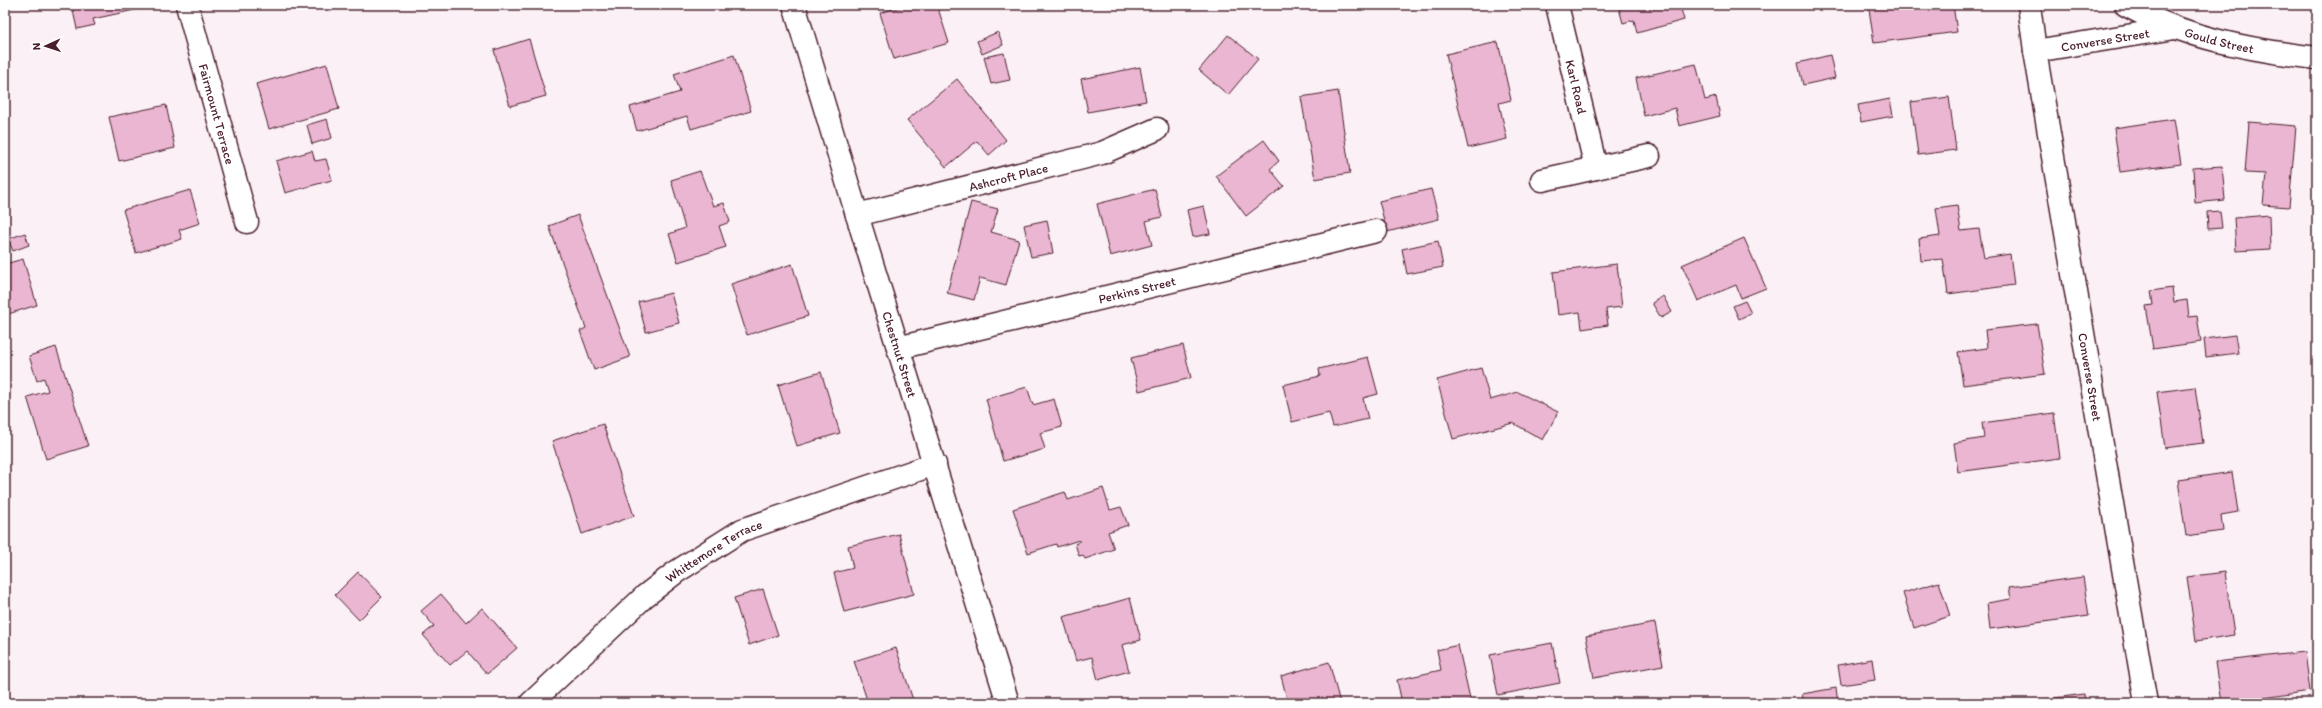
<svg xmlns="http://www.w3.org/2000/svg" width="2322" height="708" font-family="Itim,sans-serif">
<style>
.building{fill:#eab6d2;stroke:#4a1f2b}
.lines{fill:none;stroke-linecap:round;stroke-linejoin:round}
.minor-casing{stroke:#4a1f2b;stroke-width:25}
.minor{stroke:#fff;stroke-width:22}
.labels{text-anchor:middle;stroke-width:4;stroke-linejoin:round;paint-order:stroke}
.street-label{font-size:13px;fill:#4a1f2b;stroke:#fff}
</style>
<rect width="100%" height="100%" fill="#fbf0f6"/>
<filter id="ink" filterUnits="userSpaceOnUse"><feTurbulence type="fractalNoise" baseFrequency=".025" numOctaves="2"/><feDisplacementMap in="SourceGraphic" scale="8" xChannelSelector="R" yChannelSelector="G"/><feConvolveMatrix kernelMatrix="1 2 1 2 8 2 1 2 1" color-interpolation-filters="sRGB"/></filter>
<g filter="url(#ink)">
<g class="building">
<polygon points="138,5 139,9 93,19 95,25 77,29 72,6"/>
<polygon points="907,5 937,5 949,43 894,59 880,13"/>
<polygon points="1618,5 1680,5 1684,20 1637,33 1634,20 1623,23"/>
<polygon points="1897,5 1953,5 1957,32 1874,43 1869,9"/>
<polygon points="998,32 1003,45 982,54 977,41"/>
<polygon points="1228,35 1258,59 1228,95 1199,70"/>
<polygon points="529,39 546,96 510,106 494,50"/>
<polygon points="1498,42 1511,100 1499,103 1507,139 1468,148 1446,54"/>
<polygon points="1004,53 1010,80 991,84 984,57"/>
<polygon points="734,55 751,111 691,129 687,116 637,131 630,107 680,92 674,74"/>
<polygon points="1830,55 1835,78 1803,85 1798,63"/>
<polygon points="327,64 339,109 269,129 256,84"/>
<polygon points="1696,64 1705,100 1716,97 1720,116 1679,126 1675,108 1644,116 1636,78"/>
<polygon points="1140,67 1146,101 1088,112 1081,79"/>
<polygon points="957,79 1006,140 989,155 977,141 946,167 907,120"/>
<polygon points="1338,91 1350,173 1315,179 1301,97"/>
<polygon points="1949,97 1956,150 1918,155 1911,102"/>
<polygon points="1890,99 1893,116 1861,122 1858,105"/>
<polygon points="166,105 175,148 119,161 109,117"/>
<polygon points="327,119 332,138 312,144 307,125"/>
<polygon points="2174,119 2181,164 2120,172 2114,128"/>
<polygon points="2249,122 2296,126 2289,207 2263,205 2266,174 2245,173"/>
<polygon points="1264,140 1279,161 1270,169 1284,186 1246,216 1216,176"/>
<polygon points="312,151 315,161 326,159 332,180 285,193 276,161"/>
<polygon points="2222,166 2225,200 2195,203 2193,168"/>
<polygon points="700,171 713,206 724,203 730,222 719,226 726,247 678,262 669,234 685,228 671,180"/>
<polygon points="1155,189 1162,217 1146,221 1152,245 1110,256 1097,204"/>
<polygon points="1431,189 1439,219 1387,232 1379,201"/>
<polygon points="190,190 200,223 179,230 182,239 136,253 123,210"/>
<polygon points="971,202 998,209 991,232 1019,240 1006,285 980,278 974,300 947,293"/>
<polygon points="1957,205 1961,231 1979,229 1984,258 2010,254 2014,285 1948,294 1943,259 1921,261 1919,239 1940,236 1936,208"/>
<polygon points="1204,206 1210,234 1193,237 1187,210"/>
<polygon points="2220,211 2222,228 2208,229 2207,212"/>
<polygon points="578,215 630,357 594,370 580,331 586,328 549,226"/>
<polygon points="2269,215 2270,249 2236,251 2234,218"/>
<polygon points="1047,220 1053,253 1031,257 1024,225"/>
<polygon points="25,233 29,245 13,251 8,239"/>
<polygon points="1744,238 1766,288 1741,298 1736,285 1698,301 1682,265"/>
<polygon points="1438,241 1443,267 1407,274 1402,249"/>
<polygon points="23,259 37,305 5,315 5,264"/>
<polygon points="792,264 808,316 747,335 731,284"/>
<polygon points="1617,264 1622,307 1606,309 1608,325 1582,329 1580,312 1558,315 1553,272"/>
<polygon points="2172,288 2174,302 2187,300 2189,317 2197,316 2201,342 2153,349 2146,306 2153,305 2151,291"/>
<polygon points="671,293 679,323 646,332 638,302"/>
<polygon points="1663,296 1672,312 1661,318 1652,303"/>
<polygon points="1745,301 1751,313 1739,319 1733,306"/>
<polygon points="2037,324 2045,374 1963,385 1958,352 1987,348 1985,330"/>
<polygon points="2235,335 2238,353 2206,357 2204,339"/>
<polygon points="1183,345 1191,378 1139,391 1131,358"/>
<polygon points="56,347 88,446 46,459 27,397 48,391 44,378 37,381 29,356"/>
<polygon points="1368,357 1378,394 1363,398 1368,419 1333,427 1329,413 1292,422 1283,385 1320,376 1319,369"/>
<polygon points="1481,368 1490,400 1518,392 1558,412 1543,440 1513,423 1453,439 1437,380"/>
<polygon points="821,372 840,433 797,446 778,385"/>
<polygon points="1027,387 1033,405 1054,399 1062,427 1040,433 1045,449 1003,461 986,399"/>
<polygon points="2195,387 2203,443 2165,448 2157,392"/>
<polygon points="2054,413 2060,458 1958,472 1954,443 1984,438 1982,423"/>
<polygon points="603,424 634,516 582,534 552,441"/>
<polygon points="2232,472 2238,512 2221,515 2223,531 2186,536 2178,480"/>
<polygon points="1103,488 1110,510 1121,507 1128,525 1108,532 1114,549 1085,559 1083,555 1079,556 1075,544 1079,542 1079,540 1057,547 1056,544 1028,553 1013,509 1065,492 1068,500"/>
<polygon points="899,534 914,594 844,612 834,573 853,568 848,546"/>
<polygon points="358,572 382,597 359,620 335,595"/>
<polygon points="2225,572 2234,635 2196,641 2187,577"/>
<polygon points="2083,577 2089,616 1990,629 1987,603 2011,599 2009,587"/>
<polygon points="1939,582 1950,616 1914,628 1903,593"/>
<polygon points="763,589 778,635 749,645 734,598"/>
<polygon points="441,594 466,623 482,608 517,648 487,674 467,651 450,665 423,635 434,626 421,611"/>
<polygon points="1130,598 1141,640 1122,645 1129,671 1098,680 1092,657 1076,661 1063,617"/>
<polygon points="1655,623 1663,665 1594,678 1586,636"/>
<polygon points="1552,643 1560,683 1498,695 1490,655"/>
<polygon points="1458,645 1471,703 1402,703 1397,680 1441,670 1437,650"/>
<polygon points="896,648 914,703 868,703 854,661"/>
<polygon points="2305,652 2310,691 2264,698 2265,700 2245,703 2221,703 2215,662"/>
<polygon points="1872,659 1875,680 1841,685 1838,665"/>
<polygon points="1329,662 1340,703 1288,703 1281,676"/>
<polygon points="1836,688 1838,703 1804,703 1802,694"/>
<polygon points="2084,694 2085,703 2018,703"/>
</g>
<g class="lines">
<g class="minor-casing">
<g id="minor">
<path id="s1" d="M187 5 247 222"/>
<path id="s2" d="M794 5 857 215 1008 703"/>
<path id="s3" d="M1557 5 1596 168"/>
<path id="s4" d="M2029 5 2035 51 2146 703"/>
<path id="s5" d="M2126 5C2185 38 2250 50 2317 58"/>
<path id="s6" d="M2035 51 2175 28"/>
<polyline points="1542,180 1649,156"/>
<path id="s7" d="M857 215 1102 153 1157 129"/>
<path id="s8" d="M898 348 1376 231"/>
<path id="s9" d="M531 703 645 596 676 572 742 530 935 464"/>
</g>
</g>
<use href="#minor" class="minor"/>
</g>
</g>
<g class="labels">
<g class="street-label">
<text dy="5" stroke="none"><textPath href="#s6" startOffset="71">Converse Street</textPath></text>
<text dy="5" stroke="none"><textPath href="#s5" startOffset="100">Gould Street</textPath></text>
<text dy="5" stroke="none"><textPath href="#s3" startOffset="84">Karl Road</textPath></text>
<text dy="5" stroke="none"><textPath href="#s1" startOffset="113">Fairmount Terrace</textPath></text>
<text dy="5" stroke="none"><textPath href="#s7" startOffset="156">Ashcroft Place</textPath></text>
<text dy="5" stroke="none"><textPath href="#s8" startOffset="246">Perkins Street</textPath></text>
<text dy="5" stroke="none"><textPath href="#s2" startOffset="365">Chestnut Street</textPath></text>
<text dy="5" stroke="none"><textPath href="#s4" startOffset="377">Converse Street</textPath></text>
<text dy="5" stroke="none"><textPath href="#s9" startOffset="239">Whittemore Terrace</textPath></text>
</g>
</g>
<rect width="2322" height="708" fill="none" stroke="#fff" stroke-width="20"/>
<rect x="10" y="10" width="2302" height="688" fill="none" stroke="#4a1f2b" stroke-width="1.5" filter="url(#ink)"/>
<g transform="translate(46 46) rotate(267)" stroke="#ffffff" stroke-width="3" paint-order="stroke">
<path d="M0-3L7 15L0 10L-7 15Z" fill="#4a1f2b"/>
<text y="-6" font-size="11" font-weight="bold" text-anchor="middle" fill="#4a1f2b">N</text>
</g>
</svg>
